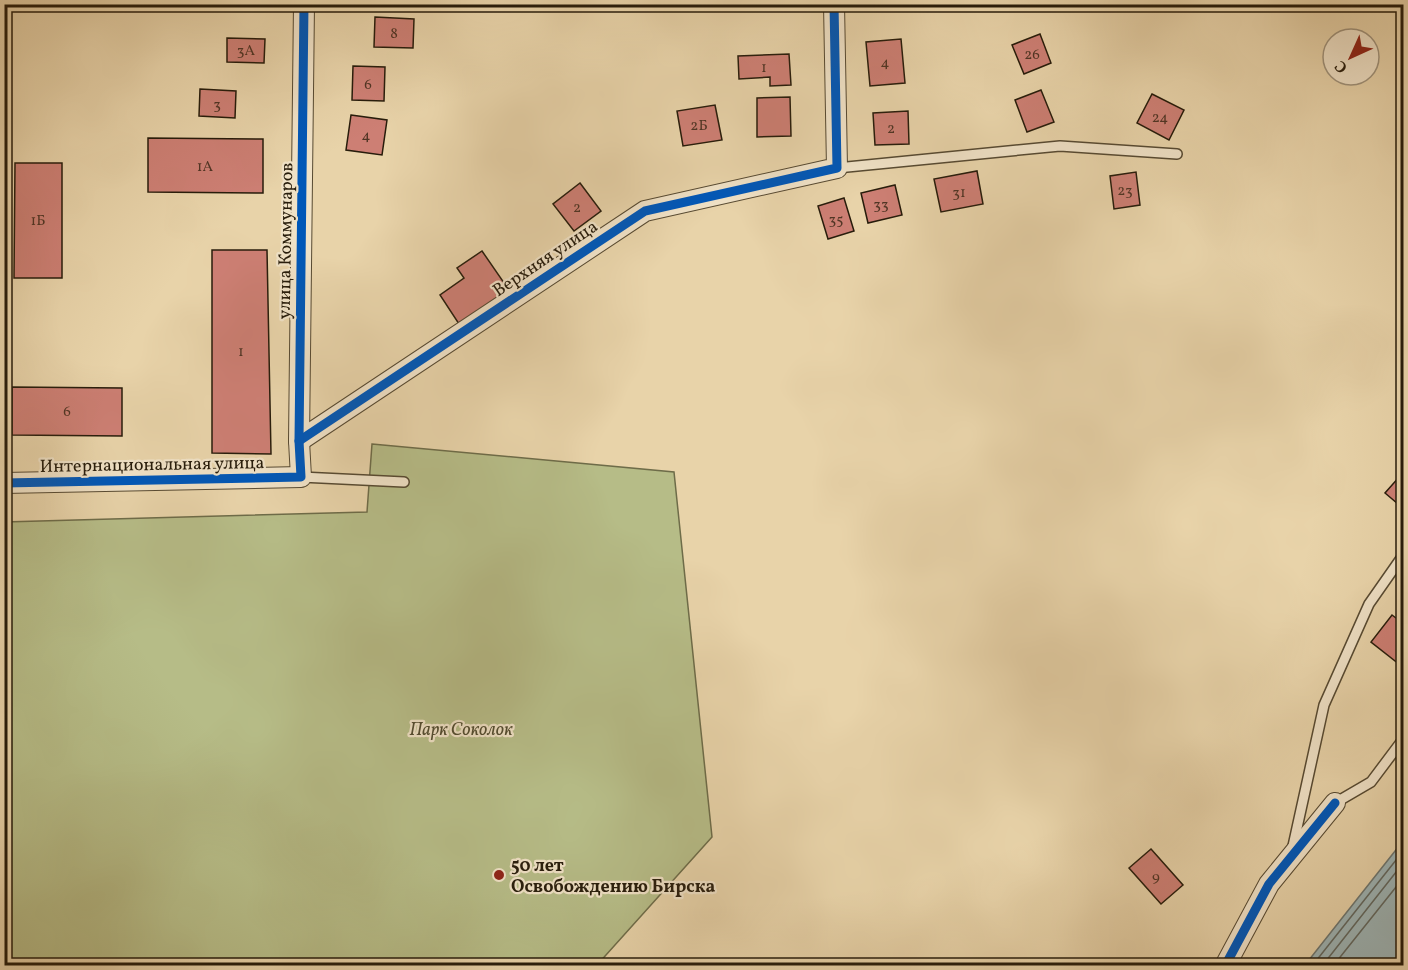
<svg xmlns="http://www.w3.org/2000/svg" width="1408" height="970" font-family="Vollkorn,serif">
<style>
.green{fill:#b6bc87;stroke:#6e6c49;stroke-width:1.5}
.water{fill:#9db4b5;stroke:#6e7771;stroke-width:1.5}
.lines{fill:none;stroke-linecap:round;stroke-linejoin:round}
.shore{stroke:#626860;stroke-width:1.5}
.building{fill:#cd7f74;stroke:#271c0b;stroke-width:1.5}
.lane-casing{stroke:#574a32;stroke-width:12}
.street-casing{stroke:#574a32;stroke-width:22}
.lane{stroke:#f0e2c7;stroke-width:9}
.street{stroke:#f0e2c7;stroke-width:20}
.cycleway-casing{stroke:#f0e2c7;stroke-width:13}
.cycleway{stroke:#0057b8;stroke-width:9}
.poi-dot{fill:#8f2418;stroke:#f0e2c7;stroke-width:2}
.labels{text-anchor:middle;stroke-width:4.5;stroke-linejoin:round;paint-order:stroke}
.number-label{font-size:15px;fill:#503525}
.street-label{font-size:18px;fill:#271c0b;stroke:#f0e2c7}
.park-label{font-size:18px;font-style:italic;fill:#524c30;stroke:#f0e2c7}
.poi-label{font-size:18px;font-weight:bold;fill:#271c0b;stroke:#f0e2c7;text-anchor:start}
</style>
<rect width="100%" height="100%" fill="#e8d3a9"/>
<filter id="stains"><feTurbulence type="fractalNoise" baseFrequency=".00333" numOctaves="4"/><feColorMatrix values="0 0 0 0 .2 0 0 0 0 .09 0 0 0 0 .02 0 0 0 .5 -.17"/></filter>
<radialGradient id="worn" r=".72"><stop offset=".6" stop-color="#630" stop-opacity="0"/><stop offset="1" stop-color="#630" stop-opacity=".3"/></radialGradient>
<polygon class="green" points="372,444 674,472 712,837 597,965 5,965 4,522 367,512"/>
<polygon class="water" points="1403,841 1403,965 1305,965"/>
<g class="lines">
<g class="shore">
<polyline points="1312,966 1404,850"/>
<polyline points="1322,966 1404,862"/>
<polyline points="1333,966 1404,877"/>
</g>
</g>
<g class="building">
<polygon points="375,17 414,19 413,48 374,47"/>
<polygon points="1040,34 1051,63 1024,74 1012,45"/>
<polygon points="227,38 265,39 264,63 227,62"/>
<polygon points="901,39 905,83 870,86 866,42"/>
<polygon points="789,54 791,85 770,86 770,77 739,79 738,56"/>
<polygon points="353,66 385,67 384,101 352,100"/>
<polygon points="200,89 236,91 235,118 199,116"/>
<polygon points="1041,90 1054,122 1027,132 1015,100"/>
<polygon points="1152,94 1184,110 1169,140 1137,123"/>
<polygon points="790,97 791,136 757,137 757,98"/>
<polygon points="715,105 722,140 683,146 677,111"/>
<polygon points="908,111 909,144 875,145 873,113"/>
<polygon points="351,115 387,120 382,155 346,150"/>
<polygon points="148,138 263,139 263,193 148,192"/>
<polygon points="15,163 62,163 62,278 14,278"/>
<polygon points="977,171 983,204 941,212 934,179"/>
<polygon points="1136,172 1140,205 1114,209 1110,176"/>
<polygon points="580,183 601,211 574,231 553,204"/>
<polygon points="895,185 902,215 868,223 861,193"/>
<polygon points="844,198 854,231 828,239 818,206"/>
<polygon points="212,250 267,250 271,454 212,453"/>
<polygon points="482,251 509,290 459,324 440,295 464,278 457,268"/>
<polygon points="12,387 122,388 122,436 12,435"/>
<polygon points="1400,476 1404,480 1404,509 1385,493"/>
<polygon points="1392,615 1404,624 1404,668 1371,642"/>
<polygon points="1151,849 1183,885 1161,904 1129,868"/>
</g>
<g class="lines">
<g class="lane-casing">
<g id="lane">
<polyline points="837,168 1060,146 1177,154"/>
<polyline points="301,477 404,482"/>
<polyline points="1335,803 1371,782 1404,738"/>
<polyline points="1293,846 1324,705 1369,604 1404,554"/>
</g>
</g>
<g class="street-casing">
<g id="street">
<polyline points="299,441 645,211 837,168 834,4"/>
<polyline points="4,483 301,477 299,441 304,4"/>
<polyline points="1225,966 1269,884 1335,803"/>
</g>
</g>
<use href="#lane" class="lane"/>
<use href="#street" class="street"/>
<g class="cycleway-casing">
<g id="cycleway">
<polyline points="299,441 645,211 837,168 834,4"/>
<polyline points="4,483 301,477 299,441 304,4"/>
<polyline points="1225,966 1269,884 1335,803"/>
</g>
</g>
<use href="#cycleway" class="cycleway"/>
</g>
<circle class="poi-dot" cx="499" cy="875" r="6"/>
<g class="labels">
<g class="number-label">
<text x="394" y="38">8</text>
<text x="246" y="55">3А</text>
<text x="1032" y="59">26</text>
<text x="885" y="67">4</text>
<text x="764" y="72">1</text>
<text x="368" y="89">6</text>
<text x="217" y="109">3</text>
<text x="1160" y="122">24</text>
<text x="699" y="130">2Б</text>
<text x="891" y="133">2</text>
<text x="366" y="140">4</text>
<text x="205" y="171">1А</text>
<text x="1125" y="195">23</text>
<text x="959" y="197">31</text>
<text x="881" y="209">33</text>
<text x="577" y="212">2</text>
<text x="836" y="224">35</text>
<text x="38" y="225">1Б</text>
<text x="241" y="356">1</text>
<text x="67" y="416">6</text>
<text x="1156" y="881">9</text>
</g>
<g class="street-label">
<text transform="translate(285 241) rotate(-89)" y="6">улица Коммунаров</text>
<text transform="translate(545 258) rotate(-34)" y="6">Верхняя улица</text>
<text transform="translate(152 464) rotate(-1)" y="6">Интернациональная улица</text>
</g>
<g class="park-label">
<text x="461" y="735">Парк Соколок</text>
</g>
<g class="poi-label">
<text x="511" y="871">50 лет<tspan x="511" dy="21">Освобождению Бирска</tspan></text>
</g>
</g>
<rect width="1408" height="970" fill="none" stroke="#e8d3a9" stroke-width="24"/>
<rect x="6" y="6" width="1396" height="958" fill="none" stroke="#271c0b" stroke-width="3"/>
<rect x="12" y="12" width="1384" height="946" fill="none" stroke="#271c0b" stroke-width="1.5"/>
<g transform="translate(1351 57) rotate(225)"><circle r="28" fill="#f0e2c7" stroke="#a0937c" stroke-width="1.5"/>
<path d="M0-4.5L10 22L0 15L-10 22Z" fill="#8f2418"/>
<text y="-9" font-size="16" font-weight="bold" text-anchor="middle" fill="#271c0b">С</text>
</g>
<rect width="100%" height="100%" filter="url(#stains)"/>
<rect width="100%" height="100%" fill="url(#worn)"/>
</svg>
